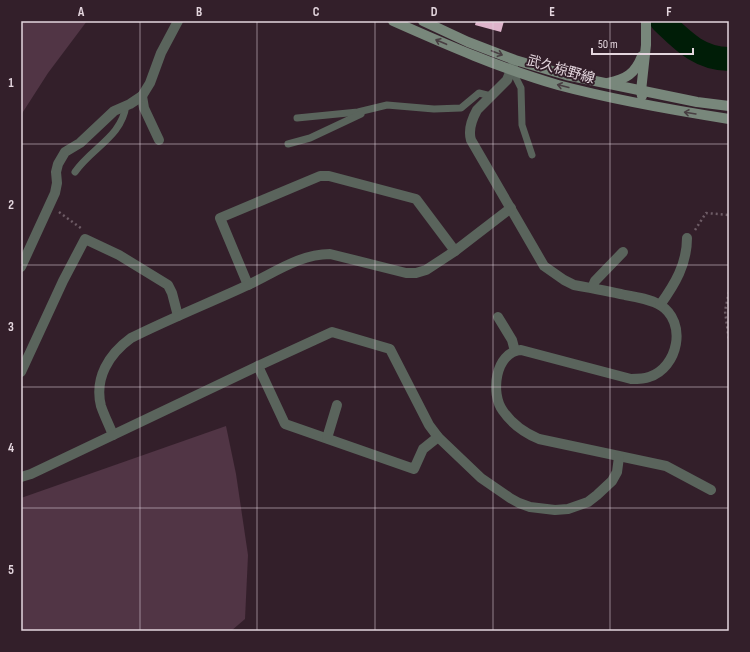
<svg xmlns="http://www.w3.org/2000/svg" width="750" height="652" font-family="'Sofia Sans Condensed','Noto Sans JP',sans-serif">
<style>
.green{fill:#513545}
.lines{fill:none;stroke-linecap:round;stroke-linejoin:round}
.river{stroke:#001d07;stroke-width:24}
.building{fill:#deb4cb}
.path{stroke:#6e5c66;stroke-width:2.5;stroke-dasharray:2 3;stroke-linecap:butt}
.lane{stroke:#5a645c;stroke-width:7}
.street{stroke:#5a645c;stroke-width:10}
.secondary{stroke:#78877b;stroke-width:10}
.oneway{stroke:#483e42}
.grid{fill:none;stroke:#e4d6de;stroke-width:1;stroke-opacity:0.55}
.labels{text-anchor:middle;stroke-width:4;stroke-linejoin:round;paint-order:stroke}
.street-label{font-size:14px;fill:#e4d6de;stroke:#331f2a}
.neatline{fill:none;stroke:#e4d6de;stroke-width:1.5}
.grid-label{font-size:13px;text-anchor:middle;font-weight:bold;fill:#e4d6de}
</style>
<rect width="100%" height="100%" fill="#331f2a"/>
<g class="green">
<polygon points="21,21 87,21 48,73 21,115"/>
<polygon points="226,426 236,474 248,555 245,619 231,631 21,631 21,498"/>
</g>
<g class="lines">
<path class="river" d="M662 21C682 40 699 59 729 59"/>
</g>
<polygon class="building" points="476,21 504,21 501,32 475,25"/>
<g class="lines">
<g class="path">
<polyline points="59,212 82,229"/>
<polyline points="695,230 706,213 729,215"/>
<polyline points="729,292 725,311 729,341"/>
</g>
<g class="lane">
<polyline points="512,70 521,88 522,125 532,155"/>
<polyline points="297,118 358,112 387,105 434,109 461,108 479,93 491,96"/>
<polyline points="288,144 310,138 361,114"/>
<path d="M75 172C91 148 122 137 126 105"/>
</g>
<g class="street">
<path d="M514 63 507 80 477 110C472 119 468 130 471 140L544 266 564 280 574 285C591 288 608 291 625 295 637 297 650 299 660 305 688 322 678 368 649 377 644 379 637 379 631 379L521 350C495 352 490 394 503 411 512 424 525 433 539 439L666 466 711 490"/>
<polyline points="142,96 144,108 159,140"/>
<polyline points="21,267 55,193 57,183 56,172 58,164 65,152 80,143 114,111 130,104 142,96 150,83 161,53 178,21"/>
<polyline points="248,285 220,218 320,176 329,176 416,199 455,251"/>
<polyline points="592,288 595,281 623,252"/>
<path d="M660 305C675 284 687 264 687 238"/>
<polyline points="498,317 512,340 515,351"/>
<polyline points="258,366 285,424 414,469 423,449 438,437"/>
<polyline points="21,372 63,281 85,239 119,255 168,285 172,293 178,316"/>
<path d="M113 435C109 425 104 415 101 406 94 378 109 354 131 338 169 319 209 303 248 285 274 273 300 254 330 254L406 273H416L426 270 455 251 511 208"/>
<polyline points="327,438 337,405"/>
<polyline points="21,477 31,474 258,366 332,332 390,349 429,425 438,437 481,478 510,498 519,503 530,507 555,510 568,509 588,502 597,495 612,481 617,472 619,457"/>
</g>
<g class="secondary">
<path d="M393 21C447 45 502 69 558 85 614 100 672 110 729 119"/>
<polyline points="423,21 468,42 515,60 566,75 697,102 729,106"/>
<path d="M608 83C626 79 635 74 642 56"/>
<polyline points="642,96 641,91 646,45 646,21"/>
</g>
</g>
<defs><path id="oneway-shaft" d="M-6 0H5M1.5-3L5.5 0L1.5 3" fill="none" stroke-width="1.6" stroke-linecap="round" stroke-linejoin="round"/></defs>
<g class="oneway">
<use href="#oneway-shaft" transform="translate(441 42) rotate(-157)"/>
<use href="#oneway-shaft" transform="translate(497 53) rotate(21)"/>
<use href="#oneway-shaft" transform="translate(563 86) rotate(-166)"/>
<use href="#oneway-shaft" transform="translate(690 113) rotate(-171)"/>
</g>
<path class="grid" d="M140 21V631M257 21V631M375 21V631M493 21V631M610 21V631M21 144H729M21 265H729M21 387H729M21 508H729"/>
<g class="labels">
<g class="street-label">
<text transform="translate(561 69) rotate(16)" y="5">武久椋野線</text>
</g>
</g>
<rect width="750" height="652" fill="none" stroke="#331f2a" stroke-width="44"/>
<path d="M592 48v6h101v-6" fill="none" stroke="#e4d6de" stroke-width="2"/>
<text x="598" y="48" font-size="12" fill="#e4d6de" stroke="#331f2a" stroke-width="3" paint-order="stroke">50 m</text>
<rect x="22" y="22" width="706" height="608" class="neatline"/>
<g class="grid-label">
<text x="81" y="16">A</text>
<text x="199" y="16">B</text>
<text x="316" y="16">C</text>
<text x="434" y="16">D</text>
<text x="552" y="16">E</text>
<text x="669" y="16">F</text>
<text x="11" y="87">1</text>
<text x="11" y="209">2</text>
<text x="11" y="331">3</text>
<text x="11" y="452">4</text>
<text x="11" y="574">5</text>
</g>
</svg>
